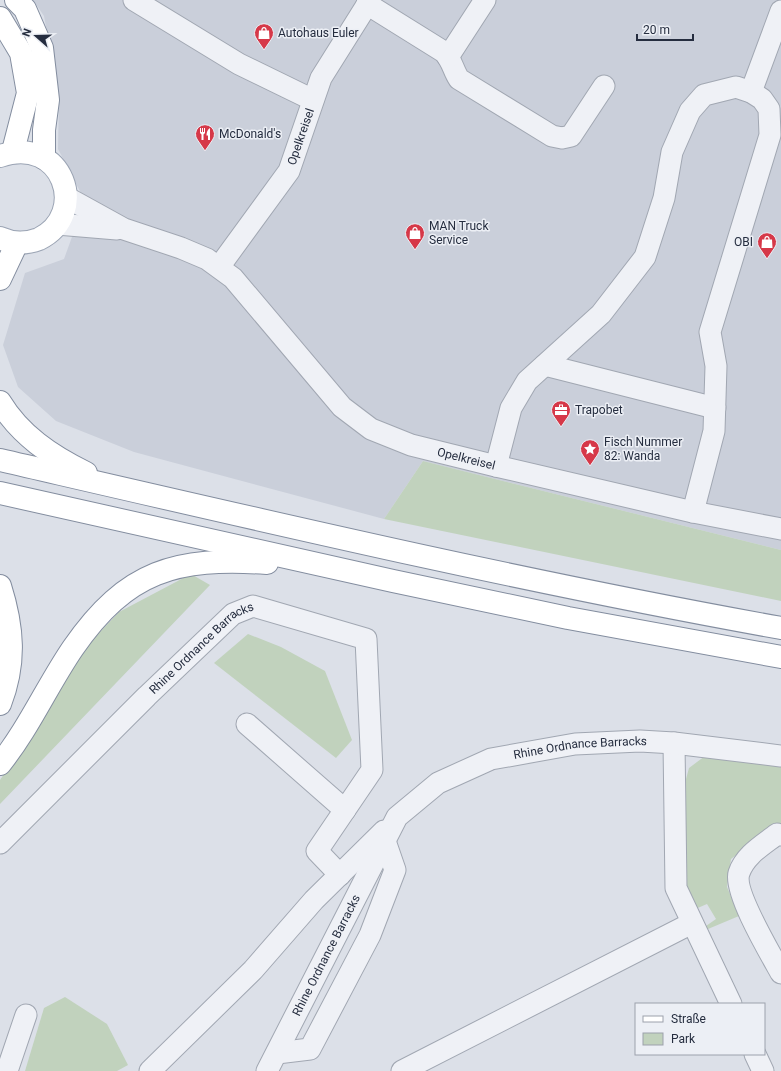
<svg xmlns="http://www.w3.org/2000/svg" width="781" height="1071" font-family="Roboto,sans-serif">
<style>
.built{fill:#cacfda}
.green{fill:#c1d2bd}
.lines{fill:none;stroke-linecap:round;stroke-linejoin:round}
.minor-casing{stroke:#a1a7b2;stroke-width:23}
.major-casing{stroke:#9ba4b4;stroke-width:24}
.highway-casing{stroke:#838d9f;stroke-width:24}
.minor{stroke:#eff1f6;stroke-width:21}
.major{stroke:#fff;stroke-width:22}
.highway{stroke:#fff;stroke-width:22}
.labels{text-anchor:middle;stroke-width:3;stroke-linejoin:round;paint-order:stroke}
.poi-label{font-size:12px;fill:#252d3f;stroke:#eceff5;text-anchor:start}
.street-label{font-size:12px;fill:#252d3f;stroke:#eceff5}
</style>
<rect width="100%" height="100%" fill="#dce0e8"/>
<polygon class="built" points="33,0 781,0 781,550 423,461 384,519 134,452 56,421 18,387 3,345 25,273 64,259 85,201 58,149 59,95 44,16"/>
<g class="green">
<polygon points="423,461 781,550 781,601 384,519"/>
<polygon points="191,574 210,585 0,804 0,780 36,726 77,656 119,612"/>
<polygon points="248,634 281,647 325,671 352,740 336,758 214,663"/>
<polygon points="705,756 781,763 781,825 741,851 731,859 727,887 739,916 708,929 706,926 716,919 707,904 693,910 683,873 686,779 689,768"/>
<polygon points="65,997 107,1024 128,1065 117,1071 25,1071 44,1008"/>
</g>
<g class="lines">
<g class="minor-casing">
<g id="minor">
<polyline points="134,0 239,64 313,100"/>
<path d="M367 4 444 52C452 60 453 70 459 79L552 136 562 138 571 136 604 86"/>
<polyline points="448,57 485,0"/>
<polyline points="751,92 781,11"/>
<path id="s1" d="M66 197 124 229 181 248 207 259 233 278 342 407 371 429 411 445 496 466 693 512 781 529"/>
<polyline points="57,224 117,229"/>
<path id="s2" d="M219 267 289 171 321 78 370 0"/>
<polyline points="545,365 715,408"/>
<polyline points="496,466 511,408 527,381 601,314 645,257 664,198 672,152 690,111 704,95 736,87 751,92 762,99 769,109 770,135 710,332 716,366 714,431 693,512"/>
<polyline points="247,724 345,810"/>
<polyline points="674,743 676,888 731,1004"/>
<path d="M781 835 777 834C763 845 745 855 739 873 733 891 771 955 781 973"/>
<path id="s3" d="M0 843 147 696 233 614 253 606 366 639 372 770 317 851 340 875"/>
<polyline points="277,1053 310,1049 370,935 395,870 385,841"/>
<polyline points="755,1054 763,1071"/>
<polyline points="7,1071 26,1015"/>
<polyline points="150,1071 253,970 314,900 384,831"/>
<path id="s4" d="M267 1071 397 817 438 783 491 759 575 744 640 741 674 743 781 756"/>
<polyline points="402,1071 692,923"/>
</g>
</g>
<g class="major-casing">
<path id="major" d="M0 156C63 134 90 214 39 239 26 244 13 244 0 238"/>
</g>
<g class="highway-casing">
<g id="highway">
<polyline points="16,0 25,9 42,48 48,100 44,130 44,158"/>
<polyline points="0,18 21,53 28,93 13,151"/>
<polyline points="0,279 17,243"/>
<path d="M0 402C20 435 51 456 86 473"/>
<path d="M0 460C260 520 519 581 781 628"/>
<polyline points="0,493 393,581 568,618 781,657"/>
<path d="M0 586C13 627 16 663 0 704"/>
<path d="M0 764C29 728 47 686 73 648 127 570 176 557 267 563"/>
</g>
</g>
<use href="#minor" class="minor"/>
<use href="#major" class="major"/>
<use href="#highway" class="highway"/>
</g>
<defs>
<g id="shop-pin" transform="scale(1)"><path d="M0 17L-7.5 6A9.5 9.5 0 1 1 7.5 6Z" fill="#d63848" stroke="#eceff5"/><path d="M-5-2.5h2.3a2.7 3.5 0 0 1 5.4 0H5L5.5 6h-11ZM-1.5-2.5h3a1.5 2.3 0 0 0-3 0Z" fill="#fff"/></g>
<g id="restaurant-pin" transform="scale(1)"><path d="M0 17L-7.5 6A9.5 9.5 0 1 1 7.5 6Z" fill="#d63848" stroke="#eceff5"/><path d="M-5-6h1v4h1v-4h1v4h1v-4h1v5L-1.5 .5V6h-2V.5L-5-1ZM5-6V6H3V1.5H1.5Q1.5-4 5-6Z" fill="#fff"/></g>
<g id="office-pin" transform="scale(1)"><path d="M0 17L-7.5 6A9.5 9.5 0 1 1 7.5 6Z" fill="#d63848" stroke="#eceff5"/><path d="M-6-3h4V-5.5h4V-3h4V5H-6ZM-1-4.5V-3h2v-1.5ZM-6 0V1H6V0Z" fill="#fff"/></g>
<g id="sight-pin" transform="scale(1)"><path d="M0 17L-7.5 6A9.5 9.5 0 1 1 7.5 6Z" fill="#d63848" stroke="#eceff5"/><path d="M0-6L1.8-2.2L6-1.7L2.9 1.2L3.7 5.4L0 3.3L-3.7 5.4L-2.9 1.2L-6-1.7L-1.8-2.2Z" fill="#fff"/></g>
</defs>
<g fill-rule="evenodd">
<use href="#shop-pin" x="264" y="33"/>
<use href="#restaurant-pin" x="205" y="134"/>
<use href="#shop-pin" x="415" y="233"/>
<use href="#shop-pin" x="767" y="242"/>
<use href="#office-pin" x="561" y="410"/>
<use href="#sight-pin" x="590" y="449"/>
</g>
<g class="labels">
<g class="poi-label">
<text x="278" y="37">Autohaus Euler</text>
<text x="219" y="138">McDonald's</text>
<text x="429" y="230">MAN Truck<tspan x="429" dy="14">Service</tspan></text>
<text x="753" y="246" text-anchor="end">OBI</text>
<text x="575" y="414">Trapobet</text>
<text x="604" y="446">Fisch Nummer<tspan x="604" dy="14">82: Wanda</tspan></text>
</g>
<g class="street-label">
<text dy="4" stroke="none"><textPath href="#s2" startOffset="155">Opelkreisel</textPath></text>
<text dy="4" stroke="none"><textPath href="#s1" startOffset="492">Opelkreisel</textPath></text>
<text dy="4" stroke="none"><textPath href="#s3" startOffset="281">Rhine Ordnance Barracks</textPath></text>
<text dy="4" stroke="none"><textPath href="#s4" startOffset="487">Rhine Ordnance Barracks</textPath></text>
<text dy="4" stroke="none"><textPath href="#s4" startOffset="130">Rhine Ordnance Barracks</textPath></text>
</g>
</g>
<rect x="635" y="1003" width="130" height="52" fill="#eceff5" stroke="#9ca1ac"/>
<rect x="643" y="1016" width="20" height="6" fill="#ffffff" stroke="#9ca1ac"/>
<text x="671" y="1023" font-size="12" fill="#252d3f">Straße</text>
<rect x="643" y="1033" width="20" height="12" fill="#c1d2bd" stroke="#9ca1ac"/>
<text x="671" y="1043" font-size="12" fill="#252d3f">Park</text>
<g transform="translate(36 36) rotate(290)" stroke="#eceff5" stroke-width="3" paint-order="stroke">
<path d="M0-3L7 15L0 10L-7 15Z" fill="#252d3f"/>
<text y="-6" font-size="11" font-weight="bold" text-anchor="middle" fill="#252d3f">N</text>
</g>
<path d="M637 34v6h56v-6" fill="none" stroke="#252d3f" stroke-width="2"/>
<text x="643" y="34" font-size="12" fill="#252d3f" stroke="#eceff5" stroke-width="3" paint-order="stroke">20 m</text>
</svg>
